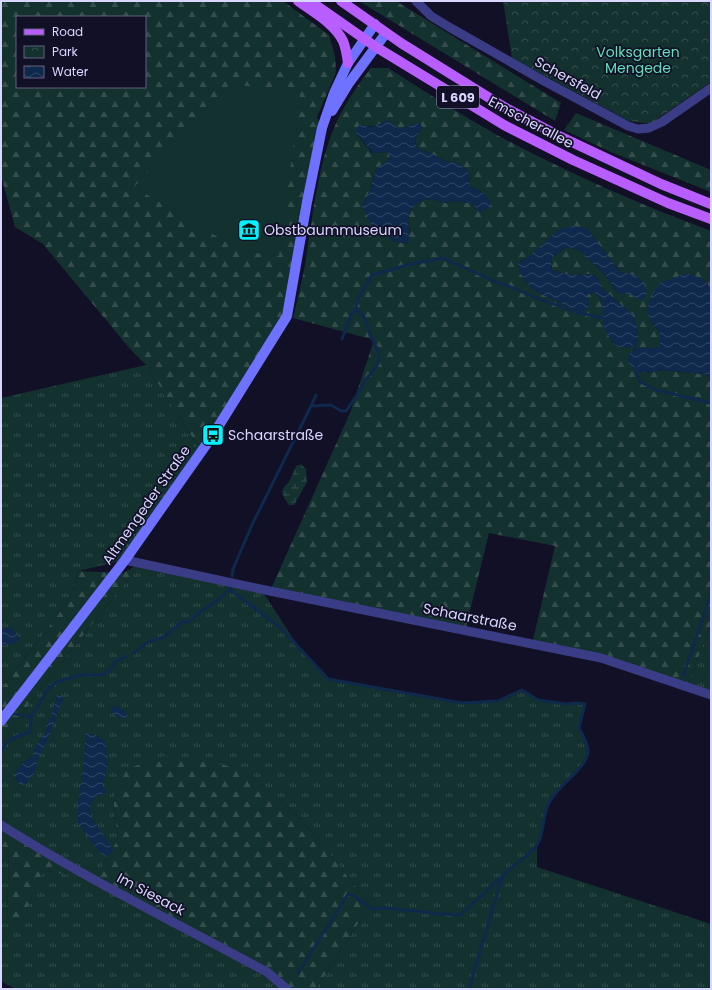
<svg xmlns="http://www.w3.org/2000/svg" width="712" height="990" font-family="Poppins,sans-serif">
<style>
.grass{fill:url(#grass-tufts)}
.forest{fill:url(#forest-firs);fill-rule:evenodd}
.wetland{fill:url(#wetland-marsh)}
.park{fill:url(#park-crowns)}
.garden{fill:#13312e}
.water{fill:url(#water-waves)}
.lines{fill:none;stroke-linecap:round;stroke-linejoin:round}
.stream{stroke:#0f294c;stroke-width:3}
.street{stroke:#3b3c86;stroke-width:9}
.secondary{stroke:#6e72fe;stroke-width:10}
.primary{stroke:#b95efe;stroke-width:10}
.labels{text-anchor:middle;stroke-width:3.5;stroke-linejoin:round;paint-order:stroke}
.shield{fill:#121027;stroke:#9d9bbe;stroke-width:1}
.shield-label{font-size:13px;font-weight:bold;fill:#d9d6ff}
.park-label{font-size:14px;fill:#62dfb9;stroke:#121027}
.street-label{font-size:14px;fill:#d9d6ff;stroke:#121027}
.poi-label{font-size:14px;fill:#d9d6ff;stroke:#121027;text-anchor:start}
</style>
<defs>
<pattern id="grass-tufts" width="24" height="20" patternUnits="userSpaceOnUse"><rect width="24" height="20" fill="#13312e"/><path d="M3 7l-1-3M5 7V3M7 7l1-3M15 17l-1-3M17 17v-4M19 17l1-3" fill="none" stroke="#354e4d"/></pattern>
<pattern id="forest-firs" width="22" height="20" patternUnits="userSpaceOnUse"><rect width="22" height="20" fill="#13312e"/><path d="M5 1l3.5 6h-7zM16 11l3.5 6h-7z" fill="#354e4d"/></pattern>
<pattern id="wetland-marsh" width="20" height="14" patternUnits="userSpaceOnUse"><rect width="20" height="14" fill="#13312e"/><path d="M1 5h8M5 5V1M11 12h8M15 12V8" fill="none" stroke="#354e4d"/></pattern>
<pattern id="park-crowns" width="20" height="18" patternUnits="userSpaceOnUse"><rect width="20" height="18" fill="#13312e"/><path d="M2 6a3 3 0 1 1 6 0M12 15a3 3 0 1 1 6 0" fill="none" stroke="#354e4d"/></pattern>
<pattern id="water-waves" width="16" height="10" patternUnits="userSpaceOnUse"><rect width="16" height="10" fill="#0f294c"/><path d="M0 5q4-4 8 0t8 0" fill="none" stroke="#314767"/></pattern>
</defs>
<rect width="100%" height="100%" fill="#121027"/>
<g class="grass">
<polygon points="146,365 201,451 125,560 78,571 73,592 58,615 1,689 1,398"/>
<polygon points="141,563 261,589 299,648 329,679 462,703 498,701 522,690 538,700 566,704 576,703 585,704 579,728 586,742 588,752 584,762 571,778 557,790 549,802 542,833 537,846 537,867 711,924 711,989 316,989 370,905 321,843 295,813 242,768 113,798 118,839 95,880 267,972 287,989 16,989 1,981 1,846 9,850 7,918 20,926 43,870 93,879 1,825 1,744 34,697"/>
<polygon points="711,624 711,695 687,687"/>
</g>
<g class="forest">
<path d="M1 1H283L329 35 335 56 336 73 317 117 322 128 289 307 201 451 146 365 130 349 43 244 15 227 1 176ZM17 17H145V87H17Z"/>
<polygon points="359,1 396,1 561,103 555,121"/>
<path d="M371 68H388C424 91 460 114 497 135 566 172 638 204 711 231V290L705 280 651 322 660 333V348H637L645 373 663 370 703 374 711 377V624L687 687 601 658 532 644 555 546 489 533 465 631 270 591 350 413 374 340 293 318C297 300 302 283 305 265 313 216 318 155 342 111 350 96 360 82 371 68ZM417 123 421 125 422 128C416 137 412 140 419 150L428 152 445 161 458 163 467 169 470 177 469 186 482 192 475 209 471 203 453 201 446 203 432 199 423 200 416 204 410 211 408 220 410 231 408 243 394 242 389 237 387 231 381 226 362 206 370 190 376 169 389 159 390 155 386 152 372 153 356 133 360 125 399 129ZM587 228 620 272 632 274 637 299 630 294H621L615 290 607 277 579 250 566 247 551 259 552 270 570 275 593 274 599 280 602 288 633 315 630 348 618 347 611 340 601 299 594 292 586 295 589 305 586 311H578L533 290 520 273 521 260 526 259Z"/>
<polygon points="576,113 711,170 711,192 611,152 564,130"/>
<polygon points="141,563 34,697 1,744 1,689 58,615 73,592 78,571 123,573"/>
<polygon points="163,756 242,768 295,813 321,843 370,905 316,989 287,989 280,983 94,880 43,870 20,927 7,918 9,850 1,846 1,825 94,880 118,839 113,798 127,769"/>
</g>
<polygon class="wetland" points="301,464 306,469 307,482 294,505 289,505 284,498 282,492 284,487 289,482 296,466"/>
<polygon class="park" points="503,1 711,1 711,82 650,124 629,121 512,58"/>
<polygon class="garden" points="230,84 300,93 279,256 241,251 134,187"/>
<g class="water">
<path d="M388 120 399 129 417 123 421 125 422 128C416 137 412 140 419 150L428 152 445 161 458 163 467 169 470 177 469 186C478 190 488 194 491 205 487 209 485 212 479 212L471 203 453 201 446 203 432 199 423 200 416 204 410 211 408 220 410 237 408 243C404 242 398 243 395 242 384 238 394 227 372 226L362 206 370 190 376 169 389 159 390 155 386 152 373 153 356 133V128L360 125 372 127Z"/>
<polygon points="574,226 587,228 620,272 632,274 643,281 647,293 642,301 637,299 630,294 621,294 615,290 607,277 579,250 566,247 551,259 552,270 570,275 592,274 599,280 602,288 633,315 638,330 638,341 630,348 618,347 611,340 604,328 601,299 594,292 587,295 589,305 586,311 578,311 533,290 520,273 518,264 521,260 526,259 560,229"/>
<polygon points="687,273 705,280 711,290 711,377 703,374 663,370 645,373 634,370 628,362 629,354 637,348 660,348 660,333 651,322 647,310 652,295 660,283"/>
<polygon points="5,628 12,628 20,640 10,645 1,645 1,631"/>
<path d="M57 695 61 696 63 698 50 734 37 761 36 770 27 783 23 785 18 783 15 778V772L21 765 33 755 35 747 45 733 48 720 53 717C51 710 53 707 57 701L55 696Z"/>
<path d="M114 705 125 711 128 717C120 720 115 717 111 710Z"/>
<polygon points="86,733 96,735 105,741 108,762 103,787 108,792 96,796 90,807 92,818 114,850 106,857 99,852 78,823 78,802 83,769"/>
</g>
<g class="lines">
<g class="stream">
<polyline points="342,339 351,315 355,310"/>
<polyline points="634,354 636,339"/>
<polyline points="636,367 639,381 656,390 711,403"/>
<polyline points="311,406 316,395"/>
<path d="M232 576 233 569 252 525 311 406 331 405 341 411H346C351 404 356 397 360 390 362 387 364 382 366 379 371 372 379 368 379 358 379 348 372 341 369 332 364 320 368 316 355 310L359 297 372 275 411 264 443 258 496 282 516 289 534 297 576 312 606 319"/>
<path d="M229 589 281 628 328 679 462 703 498 701 522 690 538 700 566 704 576 703 585 704 579 728C583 735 587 742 588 750 590 765 557 787 550 801 542 814 545 832 537 845 533 852 519 862 512 867 494 883 478 900 460 915L440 914 388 908 372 909 352 895 348 894 298 973"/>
<path d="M134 653 148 642 164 637 182 622H189C201 609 220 602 230 588"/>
<polyline points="683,676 711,595"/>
<polyline points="15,714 31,717"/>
<path d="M1 750C8 738 18 736 30 732L31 717 48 689 57 682 79 675H102L110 670 115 662 127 656"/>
<polyline points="469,989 502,877"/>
</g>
<g class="street">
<polyline points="416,1 431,16 449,27 544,81 628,126 638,129 649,128 662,122 711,88"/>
<polyline points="125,560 270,591 601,658 711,695"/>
<path d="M1 825C87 879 178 924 267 972L287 989"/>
</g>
<g class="secondary">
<polyline points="332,111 349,83 386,33"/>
<polyline points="1,721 125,560 213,435 287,316 307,202 322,128 334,93 348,63 375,24"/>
</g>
<g class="primary">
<path d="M298 1C313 12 335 24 343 41 346 48 347 56 348 63"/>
<polyline points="310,1 376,47 504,125 573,160 668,203 711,219"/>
<polyline points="341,1 401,43 504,107 559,136 661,184 711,204"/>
</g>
</g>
<defs>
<g id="museum-square" transform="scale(1.15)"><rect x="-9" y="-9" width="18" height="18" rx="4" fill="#04f2fd" stroke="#121027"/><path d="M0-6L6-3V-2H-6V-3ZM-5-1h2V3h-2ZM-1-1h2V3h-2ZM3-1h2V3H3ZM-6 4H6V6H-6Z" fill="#111"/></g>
<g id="bus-square" transform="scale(1.15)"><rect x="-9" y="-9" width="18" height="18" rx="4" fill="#04f2fd" stroke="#121027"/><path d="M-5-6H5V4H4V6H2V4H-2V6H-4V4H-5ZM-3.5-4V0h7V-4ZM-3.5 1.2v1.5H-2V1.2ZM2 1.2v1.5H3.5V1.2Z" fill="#111"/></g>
</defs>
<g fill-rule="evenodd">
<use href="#museum-square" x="249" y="230"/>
<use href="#bus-square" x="213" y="435"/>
</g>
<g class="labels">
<rect class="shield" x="437" y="86" width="42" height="22" rx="3"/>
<g class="shield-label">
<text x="458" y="102">L 609</text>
</g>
<g class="park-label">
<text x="638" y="57">Volksgarten<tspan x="638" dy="16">Mengede</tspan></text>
</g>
<g class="street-label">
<text transform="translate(568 78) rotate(29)" y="5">Schersfeld</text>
<text transform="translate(531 122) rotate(28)" y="5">Emscherallee</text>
<text transform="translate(146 505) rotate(-55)" y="5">Altmengeder Straße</text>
<text transform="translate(470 617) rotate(11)" y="5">Schaarstraße</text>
<text transform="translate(151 894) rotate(28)" y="5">Im Siesack</text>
</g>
<g class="poi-label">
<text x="264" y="235">Obstbaummuseum</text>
<text x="228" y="440">Schaarstraße</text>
</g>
</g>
<rect width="712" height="990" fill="none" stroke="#d9d6ff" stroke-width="4"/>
<rect x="16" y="16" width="130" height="72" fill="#121027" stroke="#625f7d"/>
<rect x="24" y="29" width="20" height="6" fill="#b95efe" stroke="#625f7d"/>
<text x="52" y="36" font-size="12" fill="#d9d6ff">Road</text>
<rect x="24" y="46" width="20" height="12" fill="url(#park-crowns)" stroke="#625f7d"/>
<text x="52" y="56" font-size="12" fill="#d9d6ff">Park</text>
<rect x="24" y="66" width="20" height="12" fill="url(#water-waves)" stroke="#625f7d"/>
<text x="52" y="76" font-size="12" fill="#d9d6ff">Water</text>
</svg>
